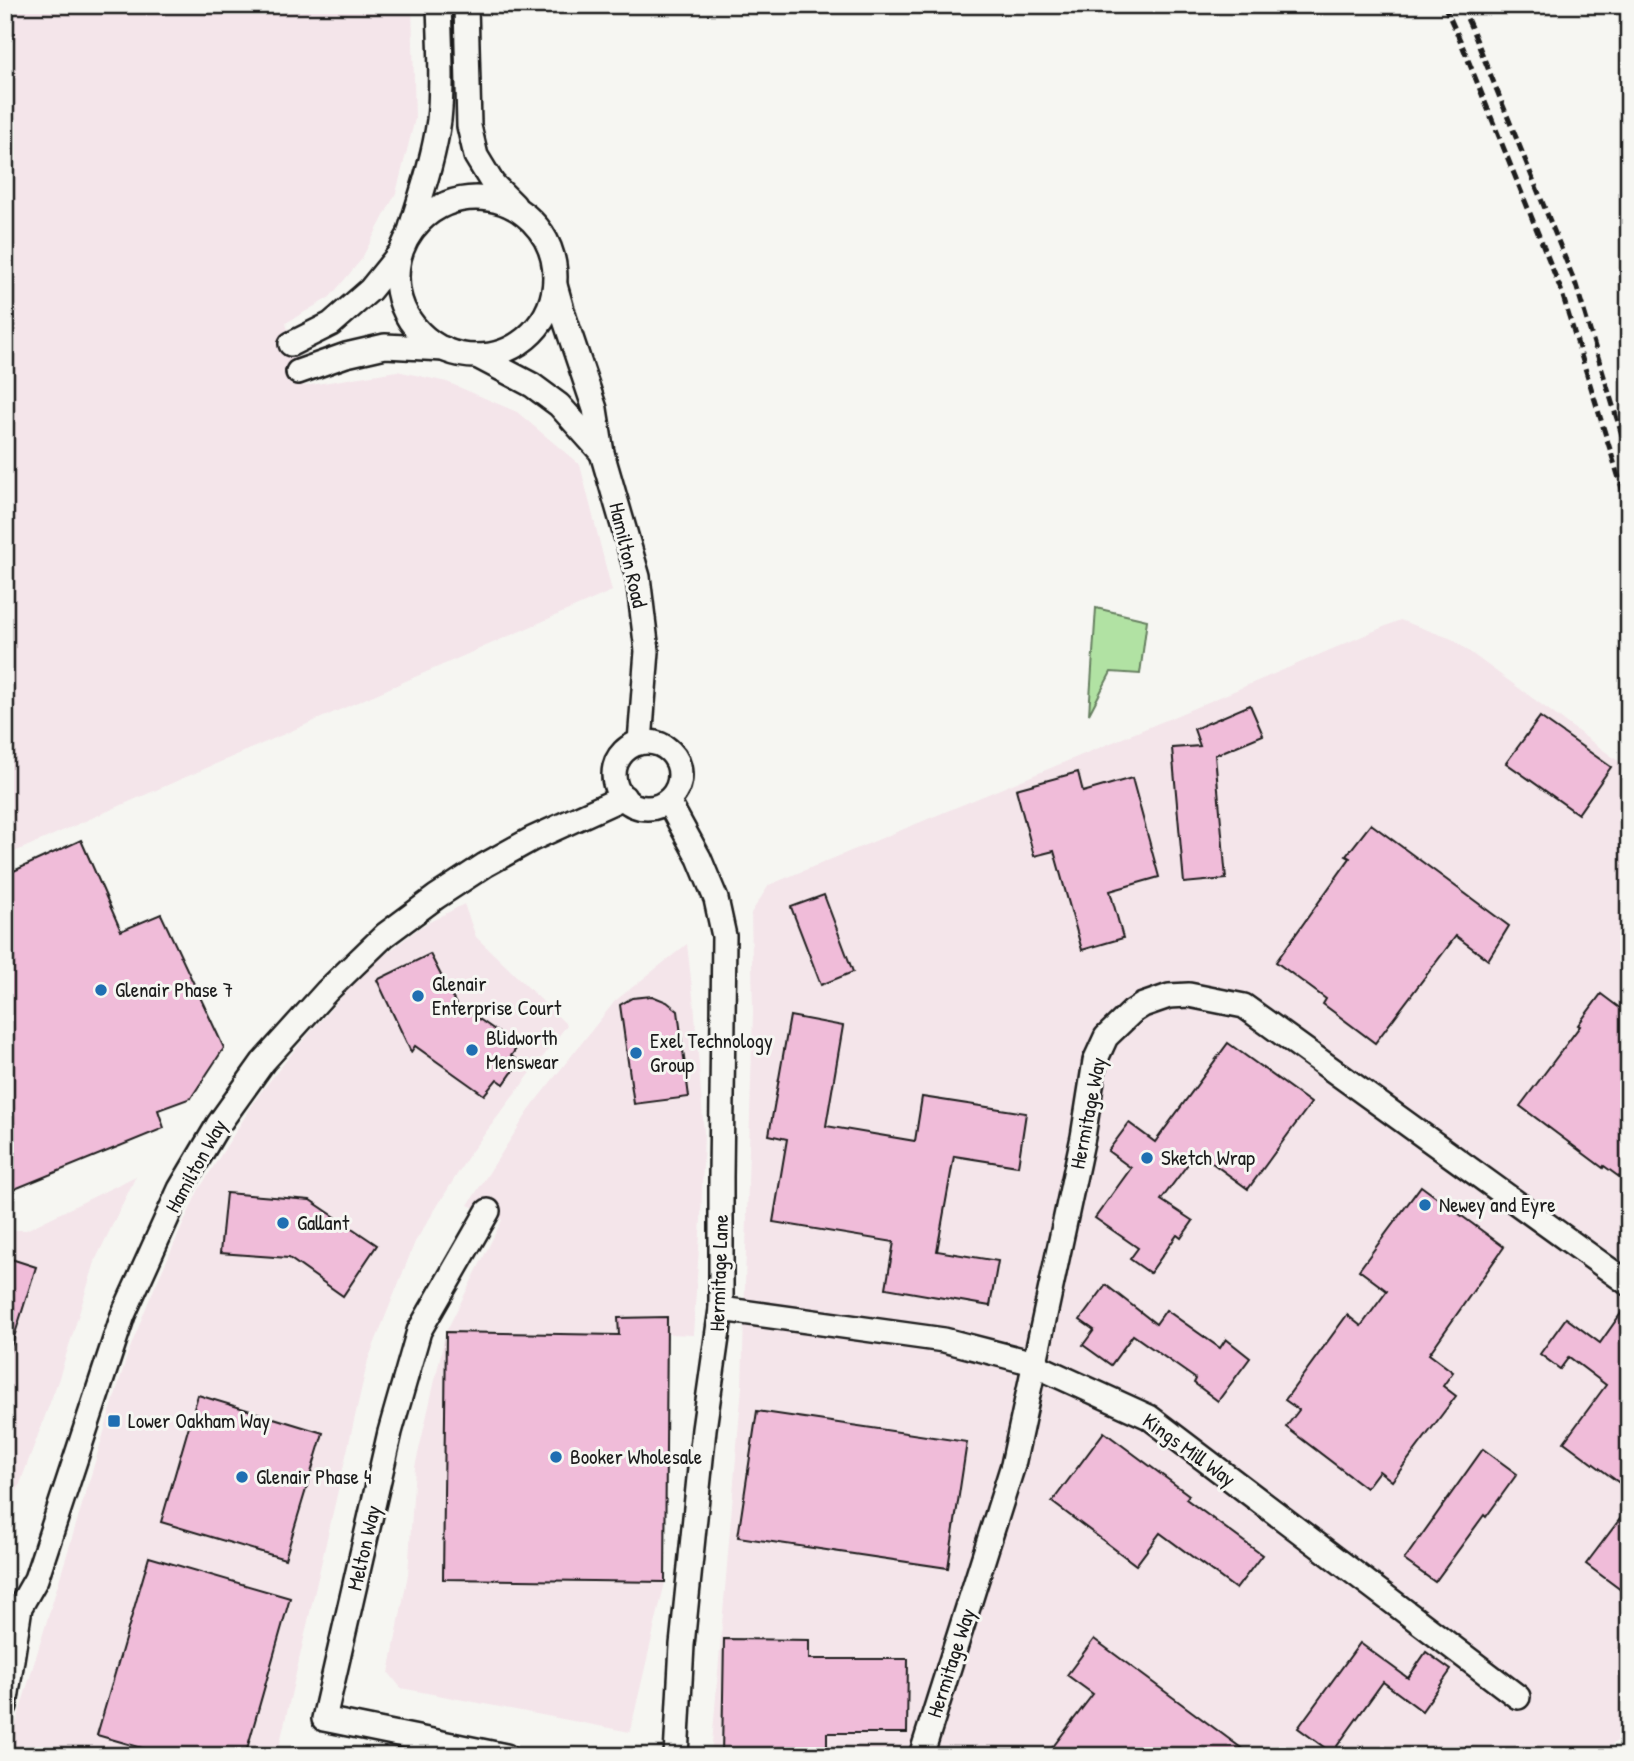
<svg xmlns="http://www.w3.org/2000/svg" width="1634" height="1761" font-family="'Patrick Hand',sans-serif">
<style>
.built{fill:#f4e5ea}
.green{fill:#b1e2a3;stroke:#667f60;stroke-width:2}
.building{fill:#f0bcd9;stroke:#1c1c1c;stroke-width:2}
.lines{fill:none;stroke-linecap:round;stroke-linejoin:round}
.minor-casing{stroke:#1c1c1c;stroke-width:28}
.minor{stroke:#f6f6f2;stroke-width:23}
.rail{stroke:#1c1c1c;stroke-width:5;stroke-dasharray:10 5;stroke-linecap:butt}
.poi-dot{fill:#1f6fb2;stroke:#f6f6f2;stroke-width:2.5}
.labels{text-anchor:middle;stroke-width:6;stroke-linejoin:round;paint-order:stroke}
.street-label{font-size:21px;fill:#1c1c1c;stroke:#f6f6f2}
.poi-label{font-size:21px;fill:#1c1c1c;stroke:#f6f6f2;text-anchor:start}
</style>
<rect width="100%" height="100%" fill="#f6f6f2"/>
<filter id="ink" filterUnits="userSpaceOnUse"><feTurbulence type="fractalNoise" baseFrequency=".0143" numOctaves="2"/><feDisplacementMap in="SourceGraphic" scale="14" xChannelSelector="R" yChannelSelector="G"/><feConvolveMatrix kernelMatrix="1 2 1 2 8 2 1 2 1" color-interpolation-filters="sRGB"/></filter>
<g filter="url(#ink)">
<g class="built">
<polygon points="5,5 412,5 415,119 396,193 361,260 330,297 286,323 304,386 397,371 447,382 517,412 580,465 612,591 5,856"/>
<polygon points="1400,620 1452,639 1629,769 1629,1731 1599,1756 711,1756 742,1386 753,1012 751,913 769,885 1166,720"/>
<polygon points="464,904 476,937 567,1025 471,1152 415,1242 368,1360 277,1756 6,1756 127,1356 149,1300 198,1191 260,1093 293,1052 365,970 422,926"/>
<polygon points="687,944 695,1014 704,1133 701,1220 693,1335 668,1334 665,1582 630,1732 401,1688 389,1673 408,1574 415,1467 446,1332 502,1220 468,1205 534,1103 615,1001"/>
<polygon points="136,1176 96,1259 58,1381 5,1524 5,1230 26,1230"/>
</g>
<polygon class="green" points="1096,608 1147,620 1140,674 1111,672 1089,714"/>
<g class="building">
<polygon points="1250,705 1263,735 1215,755 1226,879 1184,883 1172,748 1200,746 1194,729"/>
<polygon points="1540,717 1611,767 1578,814 1506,763"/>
<polygon points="1078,772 1083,792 1132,778 1159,877 1110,891 1123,938 1082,950 1054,851 1034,856 1016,789"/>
<polygon points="1371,824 1509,926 1488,960 1456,936 1375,1043 1323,1004 1326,999 1276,962 1350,858 1346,856"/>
<polygon points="81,840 121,931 161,914 224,1048 191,1098 158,1110 164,1128 5,1193 5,875"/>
<polygon points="824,895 853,972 821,985 791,907"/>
<polygon points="430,954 461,1014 469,1012 518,1046 511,1056 520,1061 504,1084 497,1079 484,1095 415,1046 411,1052 377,980"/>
<polygon points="1601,994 1629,1015 1629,1184 1604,1166 1603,1168 1520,1106 1580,1026 1578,1025"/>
<polygon points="652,996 667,1002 678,1011 689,1097 634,1104 620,1005 632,998"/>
<polygon points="790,1016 843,1026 826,1126 915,1141 922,1097 1026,1113 1018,1166 954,1156 937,1251 998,1261 990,1306 886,1288 894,1242 773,1222 787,1139 769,1135"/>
<polygon points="1228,1043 1311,1103 1248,1189 1197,1152 1161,1200 1193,1221 1181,1238 1177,1235 1150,1273 1130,1259 1138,1248 1095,1218 1131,1168 1108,1151 1129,1123 1155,1142"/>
<polygon points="1421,1186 1504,1247 1429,1354 1453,1372 1443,1386 1456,1396 1392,1481 1379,1471 1366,1488 1286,1427 1299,1410 1285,1400 1347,1315 1361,1326 1387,1291 1359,1270"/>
<polygon points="226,1193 310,1200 377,1245 343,1296 289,1258 220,1253"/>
<polygon points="5,1257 36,1267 9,1353 5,1352"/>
<polygon points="1106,1285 1156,1324 1166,1310 1220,1348 1226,1339 1250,1358 1218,1401 1194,1383 1196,1379 1133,1335 1111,1365 1083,1345 1094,1330 1080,1320"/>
<polygon points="1629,1302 1629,1490 1564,1442 1606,1385 1569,1357 1560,1369 1540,1354 1566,1318 1600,1343"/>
<polygon points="667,1317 665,1582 443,1579 446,1332 619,1335 618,1318"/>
<polygon points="198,1395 323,1433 285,1559 161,1522"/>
<polygon points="757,1411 967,1442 948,1568 738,1537"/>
<polygon points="1104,1432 1189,1495 1186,1499 1262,1555 1236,1589 1160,1533 1136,1565 1052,1502"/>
<polygon points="1483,1449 1517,1474 1486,1517 1484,1515 1435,1582 1404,1560"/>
<polygon points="1629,1507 1629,1596 1586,1564"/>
<polygon points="149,1557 290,1598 245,1756 170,1756 97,1735"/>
<polygon points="724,1639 809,1640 809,1659 908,1659 907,1733 827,1733 827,1756 722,1756"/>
<polygon points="1094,1639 1252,1756 1046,1756 1093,1694 1067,1675"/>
<polygon points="1360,1643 1408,1678 1426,1652 1451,1670 1422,1711 1383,1682 1332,1753 1298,1728"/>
</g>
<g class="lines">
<g class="minor-casing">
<g id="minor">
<polyline points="466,5 469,126 476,156 493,184 514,205"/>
<circle cx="476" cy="277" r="79"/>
<path d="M410 231C421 195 434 158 439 120 443 82 440 43 439 5"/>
<polyline points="555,285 564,317 595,409 602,453 638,577 647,651 640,742"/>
<polyline points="291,344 331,324 370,290 400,253"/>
<polyline points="477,356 532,385 559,405 602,453"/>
<polyline points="298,372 346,355 385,346 444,349"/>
<circle cx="647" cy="775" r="33"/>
<polyline points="668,801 699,858 716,899 724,936 721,1177 721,1309 704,1429 682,1645 676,1756"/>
<polyline points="488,1211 419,1331 390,1432 324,1719 506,1756"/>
<polyline points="721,1309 944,1340 1026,1361 1149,1417 1518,1697"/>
<polyline points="5,1706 20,1607 36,1579 123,1315 180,1189 218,1125 263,1062 327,991 385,935 436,897 485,865 532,839 624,797"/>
<polyline points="921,1756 1013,1465 1083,1137 1095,1061 1106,1037 1132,1012 1143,1005 1169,996 1189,995 1244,1006 1629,1284"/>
</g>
</g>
<use href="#minor" class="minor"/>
<g class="rail">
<polyline points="1444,5 1460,40 1561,290 1629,511"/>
<polyline points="1461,5 1474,34 1576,285 1629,458"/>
</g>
</g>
</g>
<g class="poi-dot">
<circle cx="101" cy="990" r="7"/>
<circle cx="418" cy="996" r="7"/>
<circle cx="472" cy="1050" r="7"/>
<circle cx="636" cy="1053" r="7"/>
<circle cx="1147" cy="1158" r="7"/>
<circle cx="1425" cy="1205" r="7"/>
<circle cx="283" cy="1223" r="7"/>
<rect x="107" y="1414" width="14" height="14" rx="3.5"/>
<circle cx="556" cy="1457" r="7"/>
<circle cx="242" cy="1477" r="7"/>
</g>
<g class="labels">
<g class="street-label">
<text transform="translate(628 555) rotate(77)" y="7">Hamilton Road</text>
<text transform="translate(1088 1113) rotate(-79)" y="7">Hermitage Way</text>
<text transform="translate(196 1166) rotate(-61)" y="7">Hamilton Way</text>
<text transform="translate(719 1273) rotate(-88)" y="7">Hermitage Lane</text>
<text transform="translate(1189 1450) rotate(36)" y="7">Kings Mill Way</text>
<text transform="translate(364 1548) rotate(-77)" y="7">Melton Way</text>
<text transform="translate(951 1663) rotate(-72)" y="7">Hermitage Way</text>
</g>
<g class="poi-label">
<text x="432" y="991">Glenair<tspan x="432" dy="24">Enterprise Court</tspan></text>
<text x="115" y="997">Glenair Phase 7</text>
<text x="486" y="1045">Blidworth<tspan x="486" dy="24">Menswear</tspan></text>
<text x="650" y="1048">Exel Technology<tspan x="650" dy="24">Group</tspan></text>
<text x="1161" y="1165">Sketch Wrap</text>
<text x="1439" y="1212">Newey and Eyre</text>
<text x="297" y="1230">Gallant</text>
<text x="128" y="1428">Lower Oakham Way</text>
<text x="570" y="1464">Booker Wholesale</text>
<text x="256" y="1484">Glenair Phase 4</text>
</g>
</g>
<rect width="1634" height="1761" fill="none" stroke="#f6f6f2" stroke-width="28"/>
<rect x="14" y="14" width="1606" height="1733" fill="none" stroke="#1c1c1c" stroke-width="2.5" filter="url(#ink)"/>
</svg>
